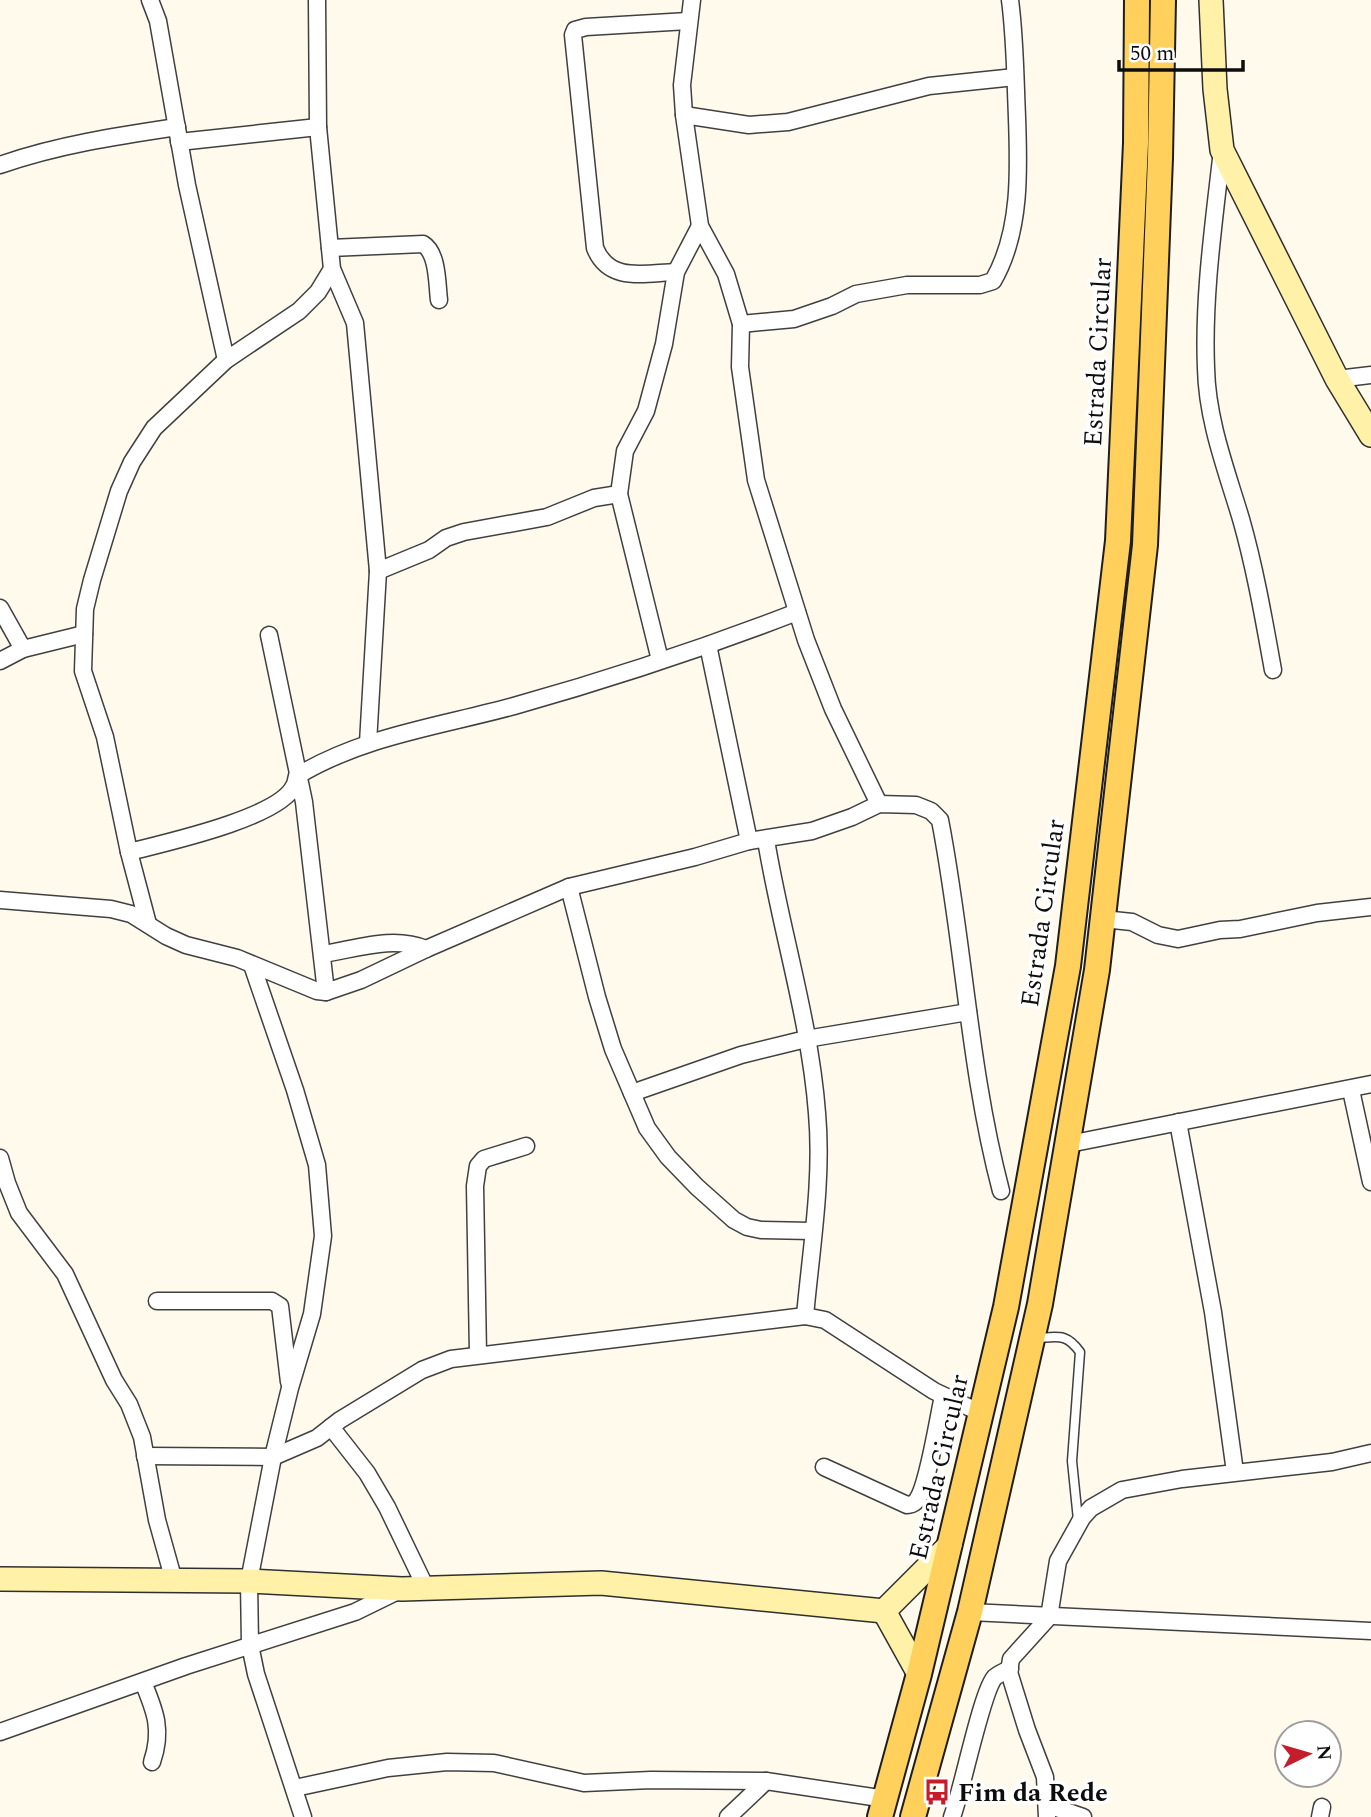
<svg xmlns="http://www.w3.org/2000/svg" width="1371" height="1817" font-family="Spectral,serif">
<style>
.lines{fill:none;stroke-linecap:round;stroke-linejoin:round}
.lane-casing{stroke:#404040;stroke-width:11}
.street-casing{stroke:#404040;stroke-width:19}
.secondary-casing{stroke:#2f2f2f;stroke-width:26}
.primary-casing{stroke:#1e1e1e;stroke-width:28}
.lane{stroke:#fff;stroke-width:8}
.street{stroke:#fff;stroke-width:16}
.secondary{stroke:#fff1a7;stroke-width:23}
.primary{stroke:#ffd05c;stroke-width:24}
.labels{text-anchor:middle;stroke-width:7;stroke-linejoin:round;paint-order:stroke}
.street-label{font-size:26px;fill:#0d0d0d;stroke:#fff}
.poi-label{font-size:26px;font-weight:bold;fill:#0d0d0d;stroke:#fff;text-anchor:start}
</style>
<rect width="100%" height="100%" fill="#fffaec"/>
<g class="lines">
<g class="lane-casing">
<path id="lane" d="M1037 1338C1059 1337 1066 1333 1080 1352L1072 1461 1078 1520"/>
</g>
<g class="street-casing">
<g id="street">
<polyline points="150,0 158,21 187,185 226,360"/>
<polyline points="317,0 318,127 332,269 355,323 378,571 368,743"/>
<polyline points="692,0 682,85 684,115 700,226 726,274 741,324 740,367 756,480 806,640 833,709 879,804"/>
<polyline points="684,115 749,125 788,122 929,86 1015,77"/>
<polyline points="179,142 318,127"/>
<path d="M1222 150C1214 222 1203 296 1206 368 1207 420 1226 469 1241 519 1255 568 1264 620 1273 670"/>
<path d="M0 165C57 145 117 136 177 127"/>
<path d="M330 248 423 244C438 253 437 284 439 300"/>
<path d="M676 272C644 273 609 283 595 248L573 35 575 30 586 27 688 21"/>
<path d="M741 324 794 319 832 306 856 294 907 285H980L993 281C1025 226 1018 153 1016 91 1015 61 1014 30 1010 0"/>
<polyline points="1337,379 1371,375"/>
<polyline points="378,571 429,550 446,538 464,532 547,517 594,498 619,494"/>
<polyline points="0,608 23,649"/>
<polyline points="269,635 304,802 326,992"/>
<polyline points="708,645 749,841"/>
<polyline points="660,660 619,494 625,451 646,411 664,344 676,272 700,226"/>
<polyline points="0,661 23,649 84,634"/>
<path d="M766 840C781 931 810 1021 817 1113 823 1180 811 1249 805 1316"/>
<path d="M129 852C164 843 279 818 294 786 296 783 296 779 297 776 363 736 441 726 514 706 610 679 704 648 797 612"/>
<polyline points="569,887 597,997 613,1049 647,1128 668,1157 697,1187 734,1220 747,1227 761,1230 812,1231"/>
<path d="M0 900 111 909 131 914 166 936 186 945 237 958 317 991 326 992 361 980 426 949 569 887 695 857 749 841 812 831 852 817 879 804 916 805 931 811 940 820C964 944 969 1070 1001 1191"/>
<polyline points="1103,919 1132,922 1158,935 1178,939 1220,930 1240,929 1317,913 1371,907"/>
<polyline points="148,924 129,852 105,737 83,671 85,609 92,580 119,491 132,462 154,428 226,360 299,311 318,292 332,269"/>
<path d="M323 954C356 949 393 935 426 949"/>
<polyline points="252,965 295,1090 317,1165 323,1236 312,1314 290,1388 273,1457 249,1581 250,1645 256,1674 303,1817"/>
<polyline points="1351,1090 1371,1182"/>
<polyline points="632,1093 741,1055 806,1039 968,1012"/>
<polyline points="1178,1122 1213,1312 1235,1472"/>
<polyline points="1069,1144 1371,1084"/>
<polyline points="0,1158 7,1183 19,1213 65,1274 114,1380 129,1404 142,1437 157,1520 174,1581"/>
<polyline points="157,1301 272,1301 280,1306 289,1382"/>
<polyline points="478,1354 475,1186 478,1166 484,1159 526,1146"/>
<polyline points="331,1427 367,1473 387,1507 426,1588"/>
<polyline points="145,1456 273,1457 317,1438 340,1420 422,1370 451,1359 805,1316 825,1320 934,1391 981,1413"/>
<path d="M824 1467 907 1505C912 1504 913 1505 917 1500 928 1485 938 1418 943 1396"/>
<polyline points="970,1612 1371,1631"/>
<path d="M143 1682C155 1711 163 1730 152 1762"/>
<polyline points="0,1732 186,1666 355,1612 400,1590"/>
<polyline points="295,1788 388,1768 447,1762 494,1763 584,1783 651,1780 766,1781 886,1799"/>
<polyline points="1048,1805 1083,1817"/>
<polyline points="728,1817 766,1781"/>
<path d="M952 1817C962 1791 982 1690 995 1677 999 1674 1005 1671 1010 1669"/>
<polyline points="1047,1817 1045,1777 1027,1730 1009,1672 1011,1659 1049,1617 1058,1561 1082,1518 1091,1508 1122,1490 1182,1479 1332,1462 1371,1453"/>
<polyline points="1320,1817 1322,1807"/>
</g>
</g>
<g class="secondary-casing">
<g id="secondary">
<polyline points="1211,0 1215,89 1222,150 1337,379 1371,435"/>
<polyline points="0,1579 249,1581 402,1589 601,1583 884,1611"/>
<polyline points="884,1611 950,1545"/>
<polyline points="884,1611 919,1674"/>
</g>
</g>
<g class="primary-casing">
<g id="primary">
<polyline points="880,1817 919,1674 1006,1307 1068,966 1118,541 1136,143 1137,0"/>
<polyline points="913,1817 970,1612 1040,1304 1097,970 1145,545 1160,158 1163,0"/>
</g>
</g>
<use href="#lane" class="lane"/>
<use href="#street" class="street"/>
<use href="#secondary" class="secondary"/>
<use href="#primary" class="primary"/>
</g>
<defs>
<g id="bus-bare" transform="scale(2.1)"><path d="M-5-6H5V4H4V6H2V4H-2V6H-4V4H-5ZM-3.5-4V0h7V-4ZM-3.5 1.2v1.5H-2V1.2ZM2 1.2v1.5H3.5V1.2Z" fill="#c41d2c" stroke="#fff" stroke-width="2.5" paint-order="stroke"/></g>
</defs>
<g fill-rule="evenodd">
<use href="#bus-bare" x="937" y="1792"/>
</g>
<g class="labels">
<g class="street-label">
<text transform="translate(1097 352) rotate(-87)" y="9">Estrada Circular</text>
<text transform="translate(1042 913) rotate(-82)" y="9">Estrada Circular</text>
<text transform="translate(938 1467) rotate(-77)" y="9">Estrada Circular</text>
</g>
<g class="poi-label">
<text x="958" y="1801">Fim da Rede</text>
</g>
</g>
<g transform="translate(1308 1754) rotate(85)"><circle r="33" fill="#ffffff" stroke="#9e9e9e" stroke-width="2"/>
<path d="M0-5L12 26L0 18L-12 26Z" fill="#c41d2c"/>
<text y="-10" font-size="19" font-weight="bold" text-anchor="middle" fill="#0d0d0d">N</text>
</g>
<path d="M1119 60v10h124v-10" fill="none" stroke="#0d0d0d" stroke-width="3.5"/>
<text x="1130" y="60" font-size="21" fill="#0d0d0d" stroke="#ffffff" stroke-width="5" paint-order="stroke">50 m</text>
</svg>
